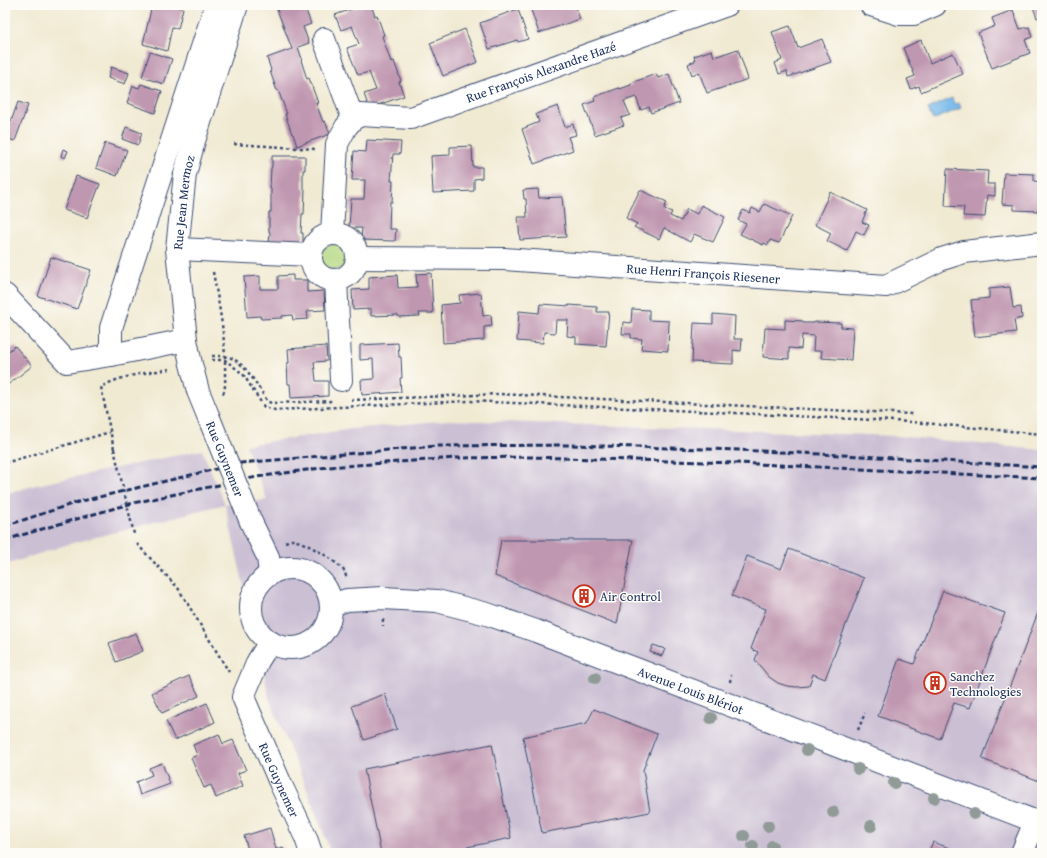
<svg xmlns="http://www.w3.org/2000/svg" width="1047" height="858" font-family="'Gentium Book Plus',serif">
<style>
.industrial{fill:#cbbfd4}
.green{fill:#b4d780;stroke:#68836f}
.water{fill:#75b8eb;stroke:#4874a4}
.building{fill:#c097b1}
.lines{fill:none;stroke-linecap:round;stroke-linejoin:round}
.minor-casing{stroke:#3b4b70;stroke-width:24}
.path{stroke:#3b4b70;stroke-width:2.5;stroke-dasharray:3 3;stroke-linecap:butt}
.minor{stroke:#fff;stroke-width:22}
.rail{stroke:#1b2f5e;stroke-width:3;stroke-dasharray:6 3;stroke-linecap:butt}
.minor-bridge-casing{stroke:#3b4b70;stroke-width:24;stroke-linecap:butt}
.path-bridge{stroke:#3b4b70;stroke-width:2.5;stroke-dasharray:3 3;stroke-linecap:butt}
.minor-bridge{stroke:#fff;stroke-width:22}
.tree{fill:#909a97}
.labels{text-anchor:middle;stroke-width:3;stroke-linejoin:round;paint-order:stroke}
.street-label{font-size:13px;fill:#1b2f5e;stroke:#fdfcf7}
.poi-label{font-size:13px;fill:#1b2f5e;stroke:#fdfcf7;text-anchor:start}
</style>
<rect width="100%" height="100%" fill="#fdfcf7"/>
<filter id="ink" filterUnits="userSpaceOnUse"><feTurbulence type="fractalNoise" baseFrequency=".025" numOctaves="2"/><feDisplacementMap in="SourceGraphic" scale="8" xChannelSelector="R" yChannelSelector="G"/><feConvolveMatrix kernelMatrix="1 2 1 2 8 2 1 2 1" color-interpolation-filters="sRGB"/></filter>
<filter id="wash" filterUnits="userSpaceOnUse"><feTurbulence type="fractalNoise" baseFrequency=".012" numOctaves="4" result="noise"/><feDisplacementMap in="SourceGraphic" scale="16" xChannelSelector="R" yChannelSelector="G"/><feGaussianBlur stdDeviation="0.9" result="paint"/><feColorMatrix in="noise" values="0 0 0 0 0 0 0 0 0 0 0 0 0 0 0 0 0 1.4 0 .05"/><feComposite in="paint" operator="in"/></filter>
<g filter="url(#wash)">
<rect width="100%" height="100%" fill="#f1ead3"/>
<polygon class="industrial" points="449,420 898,436 1042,450 1042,853 331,853 306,787 270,701 225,504 69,544 5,565 5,494 36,485 202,450 225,504 267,500 246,445 352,429"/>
<circle class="green" cx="334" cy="257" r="13"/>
<polygon class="water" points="952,98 954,104 959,103 961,108 933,120 928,109"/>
<g id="blocks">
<g class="building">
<polygon points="152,5 171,5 183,8 178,29 172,27 167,51 143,44"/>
<polygon points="283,5 304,5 311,24 303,27 309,43 298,47 302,59 301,60 307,79 309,78 318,103 316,103 323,122 325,121 330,134 297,146 293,134 292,134 285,114 287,114 278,90 277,91 270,71 271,70 267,58 292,49 276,7"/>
<polygon points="363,5 371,5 375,16 377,15 384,35 382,36 391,62 394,61 401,81 399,82 404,96 369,108 364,94 376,90 369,72 358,75 347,48 359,44 352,26 341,30 335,15"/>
<polygon points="535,5 575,5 580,19 539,33 530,7"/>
<polygon points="1038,5 1042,5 1042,16 1037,18 1033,7"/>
<polygon points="518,9 528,39 518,42 517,40 489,49 480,23"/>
<polygon points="1013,10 1020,29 1029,27 1032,37 1025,40 1030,53 992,68 978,33 995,26 992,18"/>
<polygon points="790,26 798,48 822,39 831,62 788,77 787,71 779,74 775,63 782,60 772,32"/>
<polygon points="465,29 478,62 443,76 430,43"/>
<polygon points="921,40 930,63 953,53 963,74 921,92 919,86 911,89 907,79 915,76 903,48"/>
<polygon points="738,49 748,79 707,93 699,72 692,75 688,64 695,61 694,56 712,50 714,57"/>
<polygon points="150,52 172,59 164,84 142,77"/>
<polygon points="111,67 129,73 125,84 108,78"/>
<polygon points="656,74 658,78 669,74 679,103 651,113 649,107 641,110 636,97 624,101 630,115 621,118 624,125 595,135 584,105 595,101 594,97 619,88 620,89 631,85 631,83"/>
<polygon points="141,84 162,91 155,113 127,103 133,86 139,88"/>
<polygon points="18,102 28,105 15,141 5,138"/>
<polygon points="558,106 565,127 573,124 576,135 568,137 573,150 534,164 522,129 539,122 536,114"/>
<polygon points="126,127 142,133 138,145 122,139"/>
<polygon points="367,140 401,142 400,154 393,154 391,181 393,181 392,202 390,202 389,229 396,229 395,241 361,240 362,228 349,228 351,199 364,199 365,180 352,180 354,151 366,152"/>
<polygon points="105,143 127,150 117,176 96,168"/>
<polygon points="472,146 473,167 482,167 482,178 474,179 474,191 433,193 431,156 450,155 450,147"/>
<polygon points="63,149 68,151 65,158 61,156"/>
<polygon points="272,156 305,156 305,170 303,170 303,189 305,189 304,214 302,214 301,233 303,233 303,245 269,244 270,232 269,232 269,212 271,212 271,188 270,188 271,168 272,167"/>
<polygon points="947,169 988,171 987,184 995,184 995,196 987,195 985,217 963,216 964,207 945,206"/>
<polygon points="1004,173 1034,174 1034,181 1042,182 1042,202 1041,211 1014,210 1014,205 1002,204"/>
<polygon points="76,176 100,184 87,218 64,210"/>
<polygon points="538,189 539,198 562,197 566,237 520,240 518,217 527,217 526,199 524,199 523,190"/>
<polygon points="640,190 667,202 664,209 672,212 670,216 681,221 687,209 697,214 701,205 725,217 713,242 694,234 690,242 664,228 659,239 634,227 637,224 626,218"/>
<polygon points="830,192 867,210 862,222 869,225 864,235 856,231 847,251 827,241 831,233 815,225"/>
<polygon points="764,204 792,216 779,243 770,240 768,245 764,243 763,245 740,234 746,224 738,220 743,210 750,213 752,208 760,212"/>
<polygon points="51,257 91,270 77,309 38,296"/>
<polygon points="431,273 433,313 419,313 420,316 399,317 398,315 371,316 371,309 353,310 352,290 369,289 369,277 397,275 398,288 417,287 416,274"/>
<polygon points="293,275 293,280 307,280 307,292 324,291 325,310 307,311 308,319 293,320 292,315 282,316 282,318 261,319 260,316 247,317 244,277 260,276 260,289 278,289 278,276"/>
<polygon points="1010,287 1013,308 1021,307 1022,318 1014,320 1016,332 975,337 971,300 989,298 989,289"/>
<polygon points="481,293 483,316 491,315 492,326 484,327 484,340 443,343 441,305 460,303 459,295"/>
<polygon points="540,304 570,306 569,305 597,307 597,312 609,312 606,346 576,344 576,337 567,336 568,320 556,320 555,333 544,332 543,343 517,341 519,311 539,313"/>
<polygon points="632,309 649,310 649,320 669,321 668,351 641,349 642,339 631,338 631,334 622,334 623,322 631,323"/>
<polygon points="713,314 735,316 734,339 742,339 741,351 733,350 733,364 692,362 694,323 713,324"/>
<polygon points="785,320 803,321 803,323 814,323 815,322 841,323 841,327 853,328 851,360 821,358 822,351 813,351 814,336 802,335 801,349 789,348 789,359 763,357 765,328 785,329"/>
<polygon points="398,343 399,357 401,357 402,378 400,378 401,392 362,395 361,380 374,379 373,359 360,360 360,345"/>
<polygon points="15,346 32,366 5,387 5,354"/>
<polygon points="326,346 327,361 314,362 316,381 328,381 328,396 291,398 290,384 288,384 287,363 289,363 288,349"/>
<polygon points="501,540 633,540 617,624 495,576"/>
<polygon points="789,549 864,578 825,679 813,674 809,686 797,687 787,686 778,683 769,677 755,660 758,652 751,649 766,609 732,596 747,556 781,569"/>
<polygon points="943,591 1005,613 970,708 954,703 940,739 878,716 899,659 914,664"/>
<polygon points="1042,602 1042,782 982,759"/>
<polygon points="136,633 143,651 116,662 109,643"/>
<polygon points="653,645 665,649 662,656 650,652"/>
<polygon points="189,676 199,696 162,713 152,693"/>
<polygon points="385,694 397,729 364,740 352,706"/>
<polygon points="207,703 215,722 175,740 166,721"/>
<polygon points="594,709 657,734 643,770 650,812 542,833 523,737 587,723"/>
<polygon points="219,734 223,744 233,740 246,770 238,773 243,786 216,798 211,785 204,788 191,758 197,755 193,745"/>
<polygon points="492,744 511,838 438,853 381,853 364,769"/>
<polygon points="162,763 170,784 140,795 136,782 152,775 149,768"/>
<polygon points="270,828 276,849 283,847 284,853 249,853 244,836"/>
<polygon points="933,842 963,853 928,853"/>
</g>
</g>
</g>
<g filter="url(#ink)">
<use href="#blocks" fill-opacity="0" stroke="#3b4b70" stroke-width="1"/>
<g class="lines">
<g class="minor-casing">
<g id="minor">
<polyline points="871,5 899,14 914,14 935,5"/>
<polyline points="324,39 353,119"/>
<path id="s1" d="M332 234 337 144 346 127 353 119 361 115 411 118 727 5"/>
<circle cx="334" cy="257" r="23"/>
<polyline points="177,249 311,255"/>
<path id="s2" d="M357 258 504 259 886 286 942 259 964 252 1042 243"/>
<polyline points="336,280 341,380"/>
<polyline points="5,295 67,362 111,355 186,340"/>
<polyline points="111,355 111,328 216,5"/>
<path id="s3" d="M209 418 198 391 191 364 186 340 177 249 185 174 194 141 237 5"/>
<polyline points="251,522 268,557 270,574"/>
<circle cx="291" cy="608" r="40"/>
<path id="s4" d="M331 605 347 600 383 598 437 601 487 614 536 631 1042 824"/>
<path id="s5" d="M270 642 258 661 243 697 282 787 306 838 311 853"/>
<polyline points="1022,853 1035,822"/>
</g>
</g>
<g class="path">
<polyline points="234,144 315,149"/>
<path d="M213 272C219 305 226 339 225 373 225 380 226 387 223 394"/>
<path d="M212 356C216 356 221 356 225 356 244 359 258 387 268 402L273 403 334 401"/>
<polyline points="212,360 225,360 243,374 264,407 275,410 469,401 717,412 912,422 1042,434"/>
<polyline points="351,400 499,394 912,414"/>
<path d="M114 449 101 387C122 375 146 373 170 369"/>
<polyline points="5,463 110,432"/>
<path d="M285 542C288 541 290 540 292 540 305 541 337 561 345 572 345 573 346 577 347 578"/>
<polyline points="137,544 178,588 229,672"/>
<polyline points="383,619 383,626"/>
<polyline points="730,682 731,675"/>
<polyline points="858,730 865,713"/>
</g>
<use href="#minor" class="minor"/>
<g class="rail">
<polyline points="5,526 78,502 241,463 436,446 569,445 739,450 861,456 1042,467"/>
<polyline points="5,540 66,522 133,503 257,477 328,467 456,458 530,457 737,463 1042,478"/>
</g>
<g class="minor-bridge-casing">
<g id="minor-bridge">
<path id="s6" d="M209 418 251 522"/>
</g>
</g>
<polyline class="path-bridge" points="114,449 134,534"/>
<use href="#minor-bridge" class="minor-bridge"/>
</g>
<g class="tree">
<circle cx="595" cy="678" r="6"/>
<circle cx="711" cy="718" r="6"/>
<circle cx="807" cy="750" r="6"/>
<circle cx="858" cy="769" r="6"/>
<circle cx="894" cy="783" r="6"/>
<circle cx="934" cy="798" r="6"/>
<circle cx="833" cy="812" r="6"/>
<circle cx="974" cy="814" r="6"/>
<circle cx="768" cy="826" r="6"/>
<circle cx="871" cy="826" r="6"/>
<circle cx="744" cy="836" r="6"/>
<circle cx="753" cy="846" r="6"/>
<circle cx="772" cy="846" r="6"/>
</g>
</g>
<defs>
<g id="building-ring" transform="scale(1.15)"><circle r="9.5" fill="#fdfcf7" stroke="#c8321e" stroke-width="1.5"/><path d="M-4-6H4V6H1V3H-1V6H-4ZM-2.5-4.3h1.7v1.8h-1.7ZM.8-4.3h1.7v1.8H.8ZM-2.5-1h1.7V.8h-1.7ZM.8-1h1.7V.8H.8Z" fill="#c8321e"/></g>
</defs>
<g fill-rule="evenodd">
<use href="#building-ring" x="584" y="596"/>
<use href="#building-ring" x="935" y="683"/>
</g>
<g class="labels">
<g class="street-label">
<text dy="5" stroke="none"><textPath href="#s1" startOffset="317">Rue François Alexandre Hazé</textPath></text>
<text dy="5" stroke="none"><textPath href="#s3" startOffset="220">Rue Jean Mermoz</textPath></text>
<text dy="5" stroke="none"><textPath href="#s2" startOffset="347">Rue Henri François Riesener</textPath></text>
<text dy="5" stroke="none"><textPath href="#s6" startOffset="44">Rue Guynemer</textPath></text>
<text dy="5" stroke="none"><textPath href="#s4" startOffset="376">Avenue Louis Blériot</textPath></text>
<text dy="5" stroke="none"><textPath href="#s5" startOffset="152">Rue Guynemer</textPath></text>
</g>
<g class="poi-label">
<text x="600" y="601">Air Control</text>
<text x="950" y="681">Sanchez<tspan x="950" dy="15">Technologies</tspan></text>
</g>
</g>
<rect width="1047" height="858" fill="none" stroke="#fdfcf7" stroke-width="20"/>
</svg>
